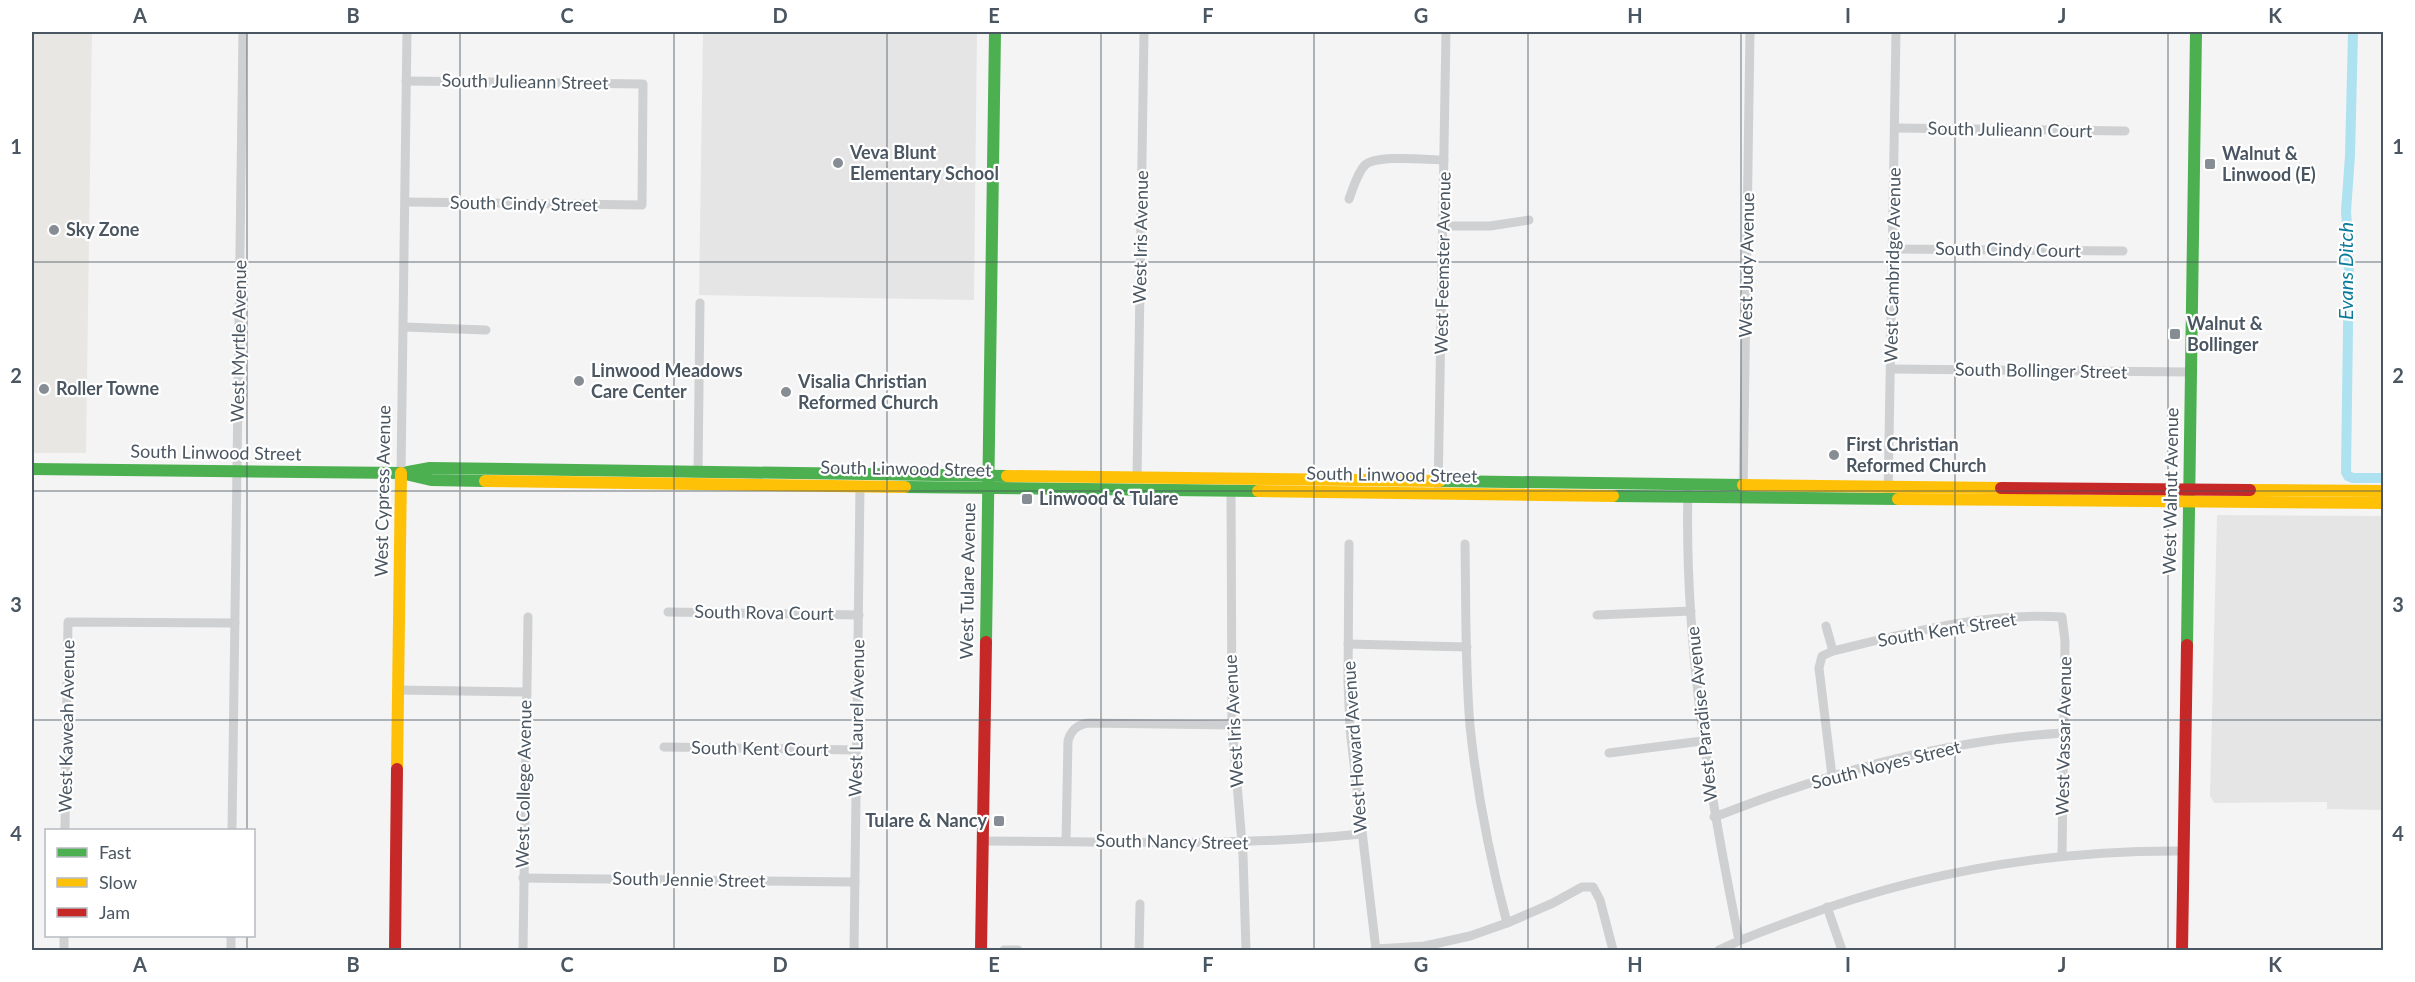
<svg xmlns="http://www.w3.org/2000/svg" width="2415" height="982" font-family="Lato,sans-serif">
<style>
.commercial{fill:#e8e7e3}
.education{fill:#e6e5e6}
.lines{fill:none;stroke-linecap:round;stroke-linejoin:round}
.canal{stroke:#aee2f0;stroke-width:10}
.street{stroke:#ced0d2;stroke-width:9}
.fast{stroke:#4caf50;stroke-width:12}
.slow{stroke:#ffc107;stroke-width:12}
.jam{stroke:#c62828;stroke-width:12}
.grid{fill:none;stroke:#4a5661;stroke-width:1.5;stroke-opacity:0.55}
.poi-dot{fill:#868d94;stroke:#fff;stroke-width:2}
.labels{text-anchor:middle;stroke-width:4.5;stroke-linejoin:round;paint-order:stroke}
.street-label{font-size:18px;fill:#4a5661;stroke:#fff}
.poi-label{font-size:18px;font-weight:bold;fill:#4a5661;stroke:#fff;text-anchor:start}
.water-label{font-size:20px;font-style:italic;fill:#0c7c9b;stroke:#fff}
.neatline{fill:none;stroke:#4a5661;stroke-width:2}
.grid-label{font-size:20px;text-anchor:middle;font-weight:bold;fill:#4a5661}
</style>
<rect width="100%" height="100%" fill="#f4f4f4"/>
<polygon class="commercial" points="32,32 92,32 86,453 32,453"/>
<g class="education">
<polygon points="703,32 977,32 974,300 699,295"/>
<polygon points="2217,515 2383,516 2383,810 2327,809 2327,802 2214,803 2210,796"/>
</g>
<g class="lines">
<polyline class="canal" points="2353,32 2350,156 2346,211 2349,256 2346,472 2348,476 2353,478 2384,478"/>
<g class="street">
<polyline points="1896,128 2125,131"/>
<path d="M1349 199C1353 189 1357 173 1365 165 1378 154 1427 160 1444 160"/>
<polyline points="406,202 642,205 643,84 406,81"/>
<polyline points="1442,226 1490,226 1529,220"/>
<polyline points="1893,249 2123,251"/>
<polyline points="404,327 486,330"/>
<polyline points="1891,369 2191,372"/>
<polyline points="698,471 700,303"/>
<polyline points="401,473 407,32"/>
<polyline points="1137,478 1144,32"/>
<polyline points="1231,491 1232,725 1243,855 1246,950"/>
<path d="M1688 491C1684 642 1709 792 1739 940"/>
<polyline points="1438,494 1446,32"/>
<polyline points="1743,498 1750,32"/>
<polyline points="1888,499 1896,32"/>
<polyline points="1349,544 1348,681 1350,729 1376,950"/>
<path d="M1465 544C1466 604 1465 666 1470 726 1477 793 1490 859 1507 923"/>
<polyline points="668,612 859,615"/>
<polyline points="1597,615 1691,611"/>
<polyline points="1826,626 1833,651 1822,656 1819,668 1832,776"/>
<polyline points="1348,644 1467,647"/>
<path d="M1833 651C1907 633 1985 612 2062 617L2065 641 2062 856"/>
<polyline points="398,690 526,692"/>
<polyline points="664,747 856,750"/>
<polyline points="1609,753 1702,741"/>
<path d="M1714 817C1737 809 1760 799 1783 792 1873 761 1968 739 2063 733"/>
<polyline points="65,830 68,622 235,623"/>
<polyline points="232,830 243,32"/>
<path d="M982 841C1108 841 1235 847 1361 834"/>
<path d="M1066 841 1068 741C1071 730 1077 725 1088 723L1232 725"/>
<polyline points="523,878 855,882"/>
<polyline points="1827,907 1842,950"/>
<polyline points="1376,949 1425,946 1470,936 1507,923 1553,903 1582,887 1593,887 1600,900 1613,950"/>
<polyline points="64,950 64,936"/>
<polyline points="231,950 231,936"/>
<polyline points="523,950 528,617"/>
<polyline points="854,950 860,486"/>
<polyline points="1004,950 1018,950"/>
<polyline points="1139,950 1140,904"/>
<path d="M1719 950C1745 937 1772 928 1799 918 1922 872 2052 850 2183 851"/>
</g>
<g class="fast">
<polyline points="32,469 401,473 431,480 485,481"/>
<polyline points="408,472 430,468 1007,476"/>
<polyline points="1440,481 1743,485"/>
<polyline points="905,487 1258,491"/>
<polyline points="1613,496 1898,499"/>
<polyline points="986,642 995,32"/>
<polyline points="2187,645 2196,32"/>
</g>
<g class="slow">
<polyline points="1007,476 1440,481"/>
<polyline points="485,481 905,487"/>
<polyline points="1743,485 2001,488"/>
<polyline points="2250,490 2384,491"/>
<polyline points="1258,491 1613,496"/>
<polyline points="1898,499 2384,503"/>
<polyline points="397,769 401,473"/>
</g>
<g class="jam">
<polyline points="2001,488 2250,490"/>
<polyline points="395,950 397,769"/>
<polyline points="981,950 986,642"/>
<polyline points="2182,950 2187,645"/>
</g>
</g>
<path class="grid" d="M247 32V830M460 32V950M674 32V950M887 32V950M1101 32V950M1314 32V950M1528 32V950M1741 32V950M1955 32V950M2168 32V950M32 262H2384M32 491H2384M32 720H2384M247 936V950"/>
<g class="poi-dot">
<circle cx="838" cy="163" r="6"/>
<rect x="2204" y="158" width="12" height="12" rx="3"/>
<circle cx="54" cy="230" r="6"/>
<rect x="2169" y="328" width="12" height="12" rx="3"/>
<circle cx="579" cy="381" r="6"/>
<circle cx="44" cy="389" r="6"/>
<circle cx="786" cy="392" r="6"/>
<circle cx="1834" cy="455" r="6"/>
<rect x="1021" y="493" width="12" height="12" rx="3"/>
<rect x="993" y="815" width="12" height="12" rx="3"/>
</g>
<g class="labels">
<g class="street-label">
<text transform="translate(525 82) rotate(1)" y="6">South Julieann Street</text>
<text transform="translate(2010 130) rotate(1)" y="6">South Julieann Court</text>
<text transform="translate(524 204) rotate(1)" y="6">South Cindy Street</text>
<text transform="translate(1141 237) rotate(-89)" y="6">West Iris Avenue</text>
<text transform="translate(2008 250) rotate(1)" y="6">South Cindy Court</text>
<text transform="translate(1443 263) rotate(-89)" y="6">West Feemster Avenue</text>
<text transform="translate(1747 265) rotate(-89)" y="6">West Judy Avenue</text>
<text transform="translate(1893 265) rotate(-89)" y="6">West Cambridge Avenue</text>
<text transform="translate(239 341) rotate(-89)" y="6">West Myrtle Avenue</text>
<text transform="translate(2041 371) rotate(1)" y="6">South Bollinger Street</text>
<text transform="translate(216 453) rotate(1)" y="6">South Linwood Street</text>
<text transform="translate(906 469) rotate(1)" y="6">South Linwood Street</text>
<text transform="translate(1392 475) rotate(1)" y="6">South Linwood Street</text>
<text transform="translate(383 491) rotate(-89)" y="6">West Cypress Avenue</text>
<text transform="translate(2171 491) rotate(-89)" y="6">West Walnut Avenue</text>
<text transform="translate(968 581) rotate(-89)" y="6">West Tulare Avenue</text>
<text transform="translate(764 613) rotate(1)" y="6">South Rova Court</text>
<text transform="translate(1947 630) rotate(-9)" y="6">South Kent Street</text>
<text transform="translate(1702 714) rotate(-96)" y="6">West Paradise Avenue</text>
<text transform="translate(857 718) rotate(-89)" y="6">West Laurel Avenue</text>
<text transform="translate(1234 721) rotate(-93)" y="6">West Iris Avenue</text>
<text transform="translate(67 726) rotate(-89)" y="6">West Kaweah Avenue</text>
<text transform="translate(2064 736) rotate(-89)" y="6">West Vassar Avenue</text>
<text transform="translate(1355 747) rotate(-94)" y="6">West Howard Avenue</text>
<text transform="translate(760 749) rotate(1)" y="6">South Kent Court</text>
<text transform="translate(1886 765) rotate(-14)" y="6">South Noyes Street</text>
<text transform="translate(524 784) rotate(-89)" y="6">West College Avenue</text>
<text transform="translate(1172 842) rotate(1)" y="6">South Nancy Street</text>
<text transform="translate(689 880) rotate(1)" y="6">South Jennie Street</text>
</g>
<g class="poi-label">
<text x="850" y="159">Veva Blunt<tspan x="850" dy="21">Elementary School</tspan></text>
<text x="2222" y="160">Walnut &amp;<tspan x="2222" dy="21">Linwood (E)</tspan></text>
<text x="66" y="236">Sky Zone</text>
<text x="2187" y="330">Walnut &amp;<tspan x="2187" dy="21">Bollinger</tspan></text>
<text x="591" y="377">Linwood Meadows<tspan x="591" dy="21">Care Center</tspan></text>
<text x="798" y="388">Visalia Christian<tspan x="798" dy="21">Reformed Church</tspan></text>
<text x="56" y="395">Roller Towne</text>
<text x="1846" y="451">First Christian<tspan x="1846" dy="21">Reformed Church</tspan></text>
<text x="1039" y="505">Linwood &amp; Tulare</text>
<text x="987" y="827" text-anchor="end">Tulare &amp; Nancy</text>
</g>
<g class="water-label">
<text transform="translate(2346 271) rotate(-90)" y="7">Evans Ditch</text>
</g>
</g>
<rect width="2415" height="982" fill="none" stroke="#ffffff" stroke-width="66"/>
<rect x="45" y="829" width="210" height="108" fill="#ffffff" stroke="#b7bbc0" stroke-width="1.5"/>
<rect x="57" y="848" width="30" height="9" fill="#4caf50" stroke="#b7bbc0" stroke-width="1.5"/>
<text x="99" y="859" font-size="18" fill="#4a5661">Fast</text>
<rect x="57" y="878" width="30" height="9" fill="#ffc107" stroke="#b7bbc0" stroke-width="1.5"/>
<text x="99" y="889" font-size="18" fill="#4a5661">Slow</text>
<rect x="57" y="908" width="30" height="9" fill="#c62828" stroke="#b7bbc0" stroke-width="1.5"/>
<text x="99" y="919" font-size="18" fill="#4a5661">Jam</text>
<rect x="33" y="33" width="2349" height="916" class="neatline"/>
<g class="grid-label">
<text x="140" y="23">A</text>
<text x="353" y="23">B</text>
<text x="567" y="23">C</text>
<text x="780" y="23">D</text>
<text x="994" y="23">E</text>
<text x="1208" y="23">F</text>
<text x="1421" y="23">G</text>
<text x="1635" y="23">H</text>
<text x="1848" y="23">I</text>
<text x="2062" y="23">J</text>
<text x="2275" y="23">K</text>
<text x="16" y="154">1</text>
<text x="2398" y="154">1</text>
<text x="16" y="383">2</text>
<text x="2398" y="383">2</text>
<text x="16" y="612">3</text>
<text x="2398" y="612">3</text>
<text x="16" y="841">4</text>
<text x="2398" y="841">4</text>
<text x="140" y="972">A</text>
<text x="353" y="972">B</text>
<text x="567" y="972">C</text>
<text x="780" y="972">D</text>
<text x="994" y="972">E</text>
<text x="1208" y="972">F</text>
<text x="1421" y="972">G</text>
<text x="1635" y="972">H</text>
<text x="1848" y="972">I</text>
<text x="2062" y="972">J</text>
<text x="2275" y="972">K</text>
</g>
</svg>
